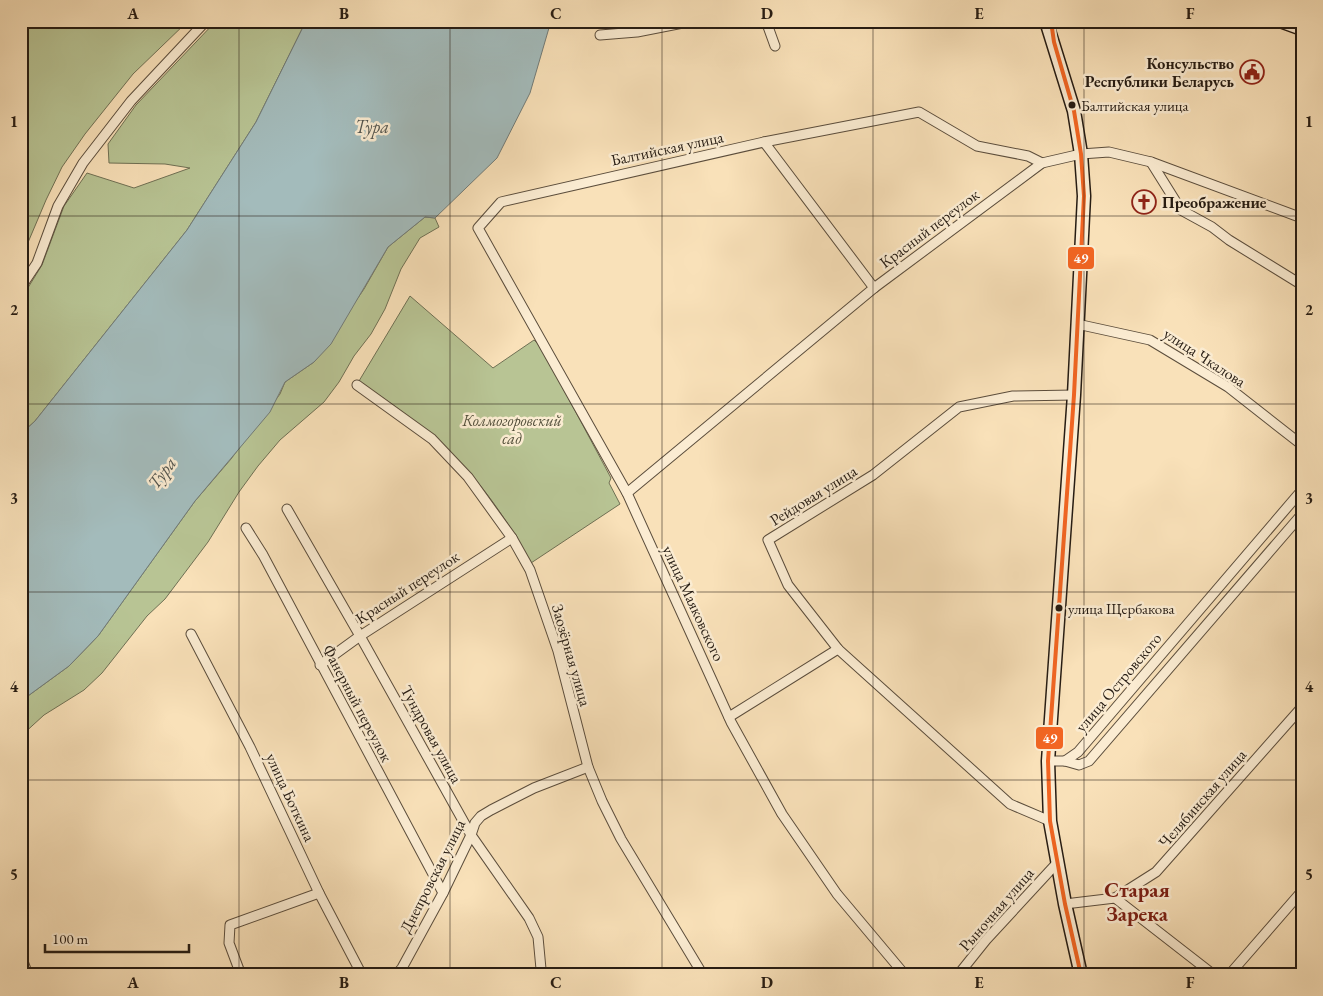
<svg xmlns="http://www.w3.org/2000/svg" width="1323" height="996" font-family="'EB Garamond',serif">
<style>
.green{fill:#b8c494;stroke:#6f7054}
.water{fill:#a3bbbb;stroke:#717b78}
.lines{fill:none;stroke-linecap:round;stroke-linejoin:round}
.street-casing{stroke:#5b4d3c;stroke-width:11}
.secondary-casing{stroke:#261c13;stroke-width:15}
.street{stroke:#fbecd2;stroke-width:9}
.secondary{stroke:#fbecd2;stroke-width:12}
.bus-1-casing{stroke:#fbecd2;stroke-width:8}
.bus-1{stroke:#f26522;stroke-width:4}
.grid{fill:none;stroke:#261c13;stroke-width:1;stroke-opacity:0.55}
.bus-dot{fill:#261c13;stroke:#fbecd2;stroke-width:2}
.labels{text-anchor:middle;stroke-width:5;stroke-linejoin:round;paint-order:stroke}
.bus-label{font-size:15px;fill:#261c13;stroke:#fbecd2;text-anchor:start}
.poi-label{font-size:16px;font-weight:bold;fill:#261c13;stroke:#fbecd2;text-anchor:end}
.street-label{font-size:16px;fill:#261c13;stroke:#fbecd2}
.park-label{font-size:16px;font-style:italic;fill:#524e3a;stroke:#fbecd2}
.water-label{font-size:18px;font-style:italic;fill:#52544e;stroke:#fbecd2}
.district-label{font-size:21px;font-weight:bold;fill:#7a1f14;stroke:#fbecd2}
.line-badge{stroke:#fbecd2;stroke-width:2}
.badge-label{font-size:14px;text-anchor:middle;font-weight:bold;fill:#fff}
.neatline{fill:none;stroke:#261c13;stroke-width:2}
.grid-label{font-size:16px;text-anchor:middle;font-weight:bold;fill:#261c13}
</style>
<rect width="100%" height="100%" fill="#f9e1b9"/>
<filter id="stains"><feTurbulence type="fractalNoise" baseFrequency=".004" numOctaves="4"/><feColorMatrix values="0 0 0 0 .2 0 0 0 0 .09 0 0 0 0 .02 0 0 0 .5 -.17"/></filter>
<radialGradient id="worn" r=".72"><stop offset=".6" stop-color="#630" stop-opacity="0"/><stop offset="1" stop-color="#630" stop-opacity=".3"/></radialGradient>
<g class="green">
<polygon points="24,21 188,21 133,74 85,134 62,167 46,200 21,259 21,49 24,46 25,33 21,30"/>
<polygon points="216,21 306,21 256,122 187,230 35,421 21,434 21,299 42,265 64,206 87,173 134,188 190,168 165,164 109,163 108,144 136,105"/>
<polygon points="425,217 435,218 439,227 420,238 401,269 385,309 371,334 354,356 339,382 324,402 280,440 258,466 239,492 208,542 165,599 147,616 102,673 84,690 44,715 21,736 21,701 69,666 98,636 195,501 231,459 280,394 285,382 314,362 364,289 388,247"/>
<path d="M410 296 493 368 534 340 541 347 611 478 609 483 620 504 531 563C506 517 473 470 433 436 410 416 384 399 359 381Z"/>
</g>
<polygon class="water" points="306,21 551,21 530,93 497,158 435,218 425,217 388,247 331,344 314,362 285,382 270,412 195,501 98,636 69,666 21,701 21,434 35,421 187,230 256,122"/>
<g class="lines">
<g class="street-casing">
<g id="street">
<polyline points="766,21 775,46"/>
<polyline points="600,35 637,32 693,21"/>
<polyline points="764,142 874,288"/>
<polyline points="1151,162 1181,210 1212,227 1229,240 1302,285"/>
<polyline points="21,287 37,263 58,206 83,163 131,101 206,21"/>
<polyline points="1077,324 1150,340 1228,387 1302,445"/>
<polyline points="357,385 432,439 468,477 512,538 530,570 558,651 588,767 602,801 621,839 703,975"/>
<polyline points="627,493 874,288 1042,163 1081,154 1109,152 1151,162 1302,218"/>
<polyline points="287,509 360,636 471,835 529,918 538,937 541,969 545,975"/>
<polyline points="246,528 263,555 443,893"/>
<polyline points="191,634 250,747 319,893 362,975"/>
<polyline points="320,665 360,636 512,538"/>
<polyline points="729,717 838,649"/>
<polyline points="1048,761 1065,761 1079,765 1089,761 1302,514"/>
<polyline points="1065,761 1078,752 1302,490"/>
<polyline points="1050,821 1010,804 838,649 788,585 768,540 873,475 959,407 1013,396 1074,395"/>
<polyline points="1115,898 1156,872 1302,707"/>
<polyline points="1065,904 1115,898 1214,975"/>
<polyline points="21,956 28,975"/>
<polyline points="241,975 229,943 230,925 319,893"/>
<polyline points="396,975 402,968 443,893 471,835 475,823 481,816 491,810 534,788 588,767"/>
<polyline points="905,975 837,894 782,814 731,722 627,493 478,228 501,202 764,142 919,112 977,146 1028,156 1042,163"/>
<polyline points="958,975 986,940 1057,863"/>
<polyline points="1229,975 1302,891"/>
</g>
</g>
<g class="secondary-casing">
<g id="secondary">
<polyline points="1046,21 1074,111 1081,154 1084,196 1074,395 1048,761 1050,821 1065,904 1081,975"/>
<polyline points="1280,21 1302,29"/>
</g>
</g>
<use href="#street" class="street"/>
<use href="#secondary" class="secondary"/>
<g class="bus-1-casing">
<polyline id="bus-1" points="1051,21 1054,42 1074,111 1081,154 1084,196 1074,395 1048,761 1050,821 1065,904 1081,975"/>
</g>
<use href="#bus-1" class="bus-1"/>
</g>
<path class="grid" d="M239 21V975M450 21V975M662 21V975M873 21V975M1084 21V975M21 216H1302M21 404H1302M21 592H1302M21 780H1302"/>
<defs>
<g id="civic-ring" transform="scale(1.25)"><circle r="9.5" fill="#fbecd2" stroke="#8f2418" stroke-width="1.5"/><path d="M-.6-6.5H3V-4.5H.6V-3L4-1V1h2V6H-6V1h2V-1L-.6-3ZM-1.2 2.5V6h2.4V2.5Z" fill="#8f2418"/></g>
<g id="church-ring" transform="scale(1.25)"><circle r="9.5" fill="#fbecd2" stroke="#8f2418" stroke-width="1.5"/><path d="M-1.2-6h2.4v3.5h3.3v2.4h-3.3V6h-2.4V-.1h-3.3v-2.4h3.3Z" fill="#8f2418"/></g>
</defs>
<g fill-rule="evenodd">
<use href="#civic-ring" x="1252" y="72"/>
<use href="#church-ring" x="1144" y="202"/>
</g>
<g class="bus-dot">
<circle cx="1072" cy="105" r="4.5"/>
<circle cx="1059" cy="608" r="4.5"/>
</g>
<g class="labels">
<g class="bus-label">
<text x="1081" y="111">Балтийская улица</text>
<text x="1068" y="614">улица Щербакова</text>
</g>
<g class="poi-label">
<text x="1234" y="69">Консульство<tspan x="1234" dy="18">Республики Беларусь</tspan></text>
<text x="1162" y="208" text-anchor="start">Преображение</text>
</g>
<g class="street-label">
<text transform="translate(667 148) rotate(-12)" y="6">Балтийская улица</text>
<text transform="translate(929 228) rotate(-37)" y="6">Красный переулок</text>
<text transform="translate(1205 357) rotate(33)" y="6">улица Чкалова</text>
<text transform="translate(813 495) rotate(-32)" y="6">Рейдовая улица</text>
<text transform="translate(407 587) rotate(-33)" y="6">Красный переулок</text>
<text transform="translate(694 603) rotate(65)" y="6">улица Маяковского</text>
<text transform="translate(572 655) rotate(74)" y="6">Заозёрная улица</text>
<text transform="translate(1118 682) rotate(-50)" y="6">улица Островского</text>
<text transform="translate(358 703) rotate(62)" y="6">Фанерный переулок</text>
<text transform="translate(432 734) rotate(61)" y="6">Тундровая улица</text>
<text transform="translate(291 797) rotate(65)" y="6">улица Боткина</text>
<text transform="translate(1202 798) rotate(-49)" y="6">Челябинская улица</text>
<text transform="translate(432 876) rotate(-63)" y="6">Днепровская улица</text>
<text transform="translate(996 909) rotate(-49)" y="6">Рыночная улица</text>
</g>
<g class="park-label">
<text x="512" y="426">Колмогоровский<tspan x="512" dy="18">сад</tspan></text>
</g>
<g class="water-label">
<text x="372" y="133">Тура</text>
<text transform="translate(162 473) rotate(-53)" y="6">Тура</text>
</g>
<g class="district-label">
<text x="1137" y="897">Старая<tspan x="1137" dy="24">Зарека</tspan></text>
</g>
</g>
<g class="line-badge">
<rect x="1067" y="246" width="28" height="24" rx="5" fill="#f26522"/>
<rect x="1035" y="726" width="29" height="24" rx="5" fill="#f26522"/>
</g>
<g class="badge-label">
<text x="1081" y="263">49</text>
<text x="1050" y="743">49</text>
</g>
<rect width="1323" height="996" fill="none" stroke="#f9e1b9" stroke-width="55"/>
<path d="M45 944v8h144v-8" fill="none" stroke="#261c13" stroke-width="2.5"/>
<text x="52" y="944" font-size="15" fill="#261c13" stroke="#fbecd2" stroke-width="4" paint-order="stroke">100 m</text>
<rect x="28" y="28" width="1268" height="940" class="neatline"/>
<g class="grid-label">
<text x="133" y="19">A</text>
<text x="344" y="19">B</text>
<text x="556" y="19">C</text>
<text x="767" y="19">D</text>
<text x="979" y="19">E</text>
<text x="1190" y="19">F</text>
<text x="14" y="127">1</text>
<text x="1309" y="127">1</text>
<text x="14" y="315">2</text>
<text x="1309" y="315">2</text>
<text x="14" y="504">3</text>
<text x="1309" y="504">3</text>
<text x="14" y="692">4</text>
<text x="1309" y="692">4</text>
<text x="14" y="880">5</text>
<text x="1309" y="880">5</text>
<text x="133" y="988">A</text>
<text x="344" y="988">B</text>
<text x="556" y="988">C</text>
<text x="767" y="988">D</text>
<text x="979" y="988">E</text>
<text x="1190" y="988">F</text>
</g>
<rect width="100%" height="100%" filter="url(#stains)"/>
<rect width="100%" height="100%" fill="url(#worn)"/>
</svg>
